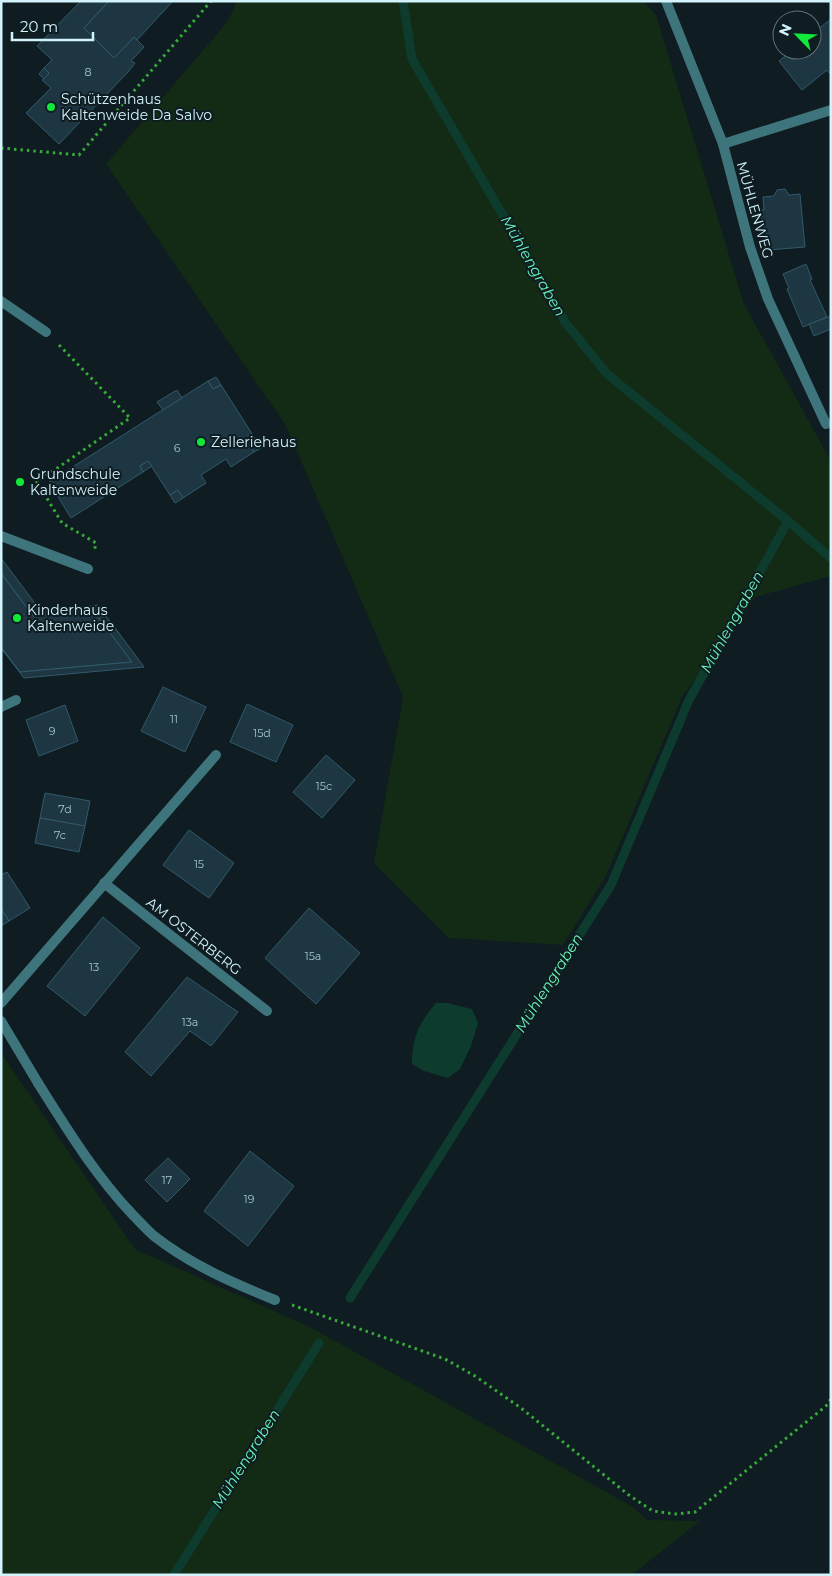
<svg xmlns="http://www.w3.org/2000/svg" width="832" height="1576" font-family="Montserrat,sans-serif">
<style>
.green{fill:#132a14}
.water{fill:#0d3c2f}
.lines{fill:none;stroke-linecap:round;stroke-linejoin:round}
.stream{stroke:#0d3c2f;stroke-width:9}
.building{fill:#1d3641;stroke:#305a6b}
.path{stroke:#37ab3a;stroke-width:3;stroke-dasharray:2.5 4;stroke-linecap:butt}
.lane{stroke:#3e757c;stroke-width:10}
.street{stroke:#3e757c;stroke-width:10}
.poi-dot{fill:#11e93a;stroke:#0f1c21;stroke-width:2}
.labels{text-anchor:middle;stroke-width:4;stroke-linejoin:round;paint-order:stroke}
.number-label{font-size:11px;fill:#a5c4cd}
.poi-label{font-size:14px;fill:#d2f3fc;stroke:#0f1c21;text-anchor:start}
.street-label{font-size:14px;fill:#d2f3fc;stroke:#0f1c21}
.water-label{font-size:15px;font-style:italic;fill:#68f4b5;stroke:#0f1c21}
</style>
<rect width="100%" height="100%" fill="#0f1c21"/>
<g class="green">
<polygon points="237,1 643,1 656,15 744,304 831,461 831,576 756,597 682,697 606,876 563,945 449,938 374,863 403,697 285,424 106,164 228,21"/>
<polygon points="1,1053 135,1249 312,1328 633,1507 647,1520 700,1521 632,1575 1,1575"/>
</g>
<path class="water" d="M436 1003H447L472 1009 478 1023 471 1046 460 1069 448 1078 424 1071 412 1064C412 1037 419 1023 436 1003Z"/>
<g class="lines">
<g class="stream">
<polyline points="403,1 412,59 565,322 607,374 788,521 831,558"/>
<polyline points="350,1298 611,885 689,700 788,521"/>
<polyline points="174,1575 319,1343"/>
</g>
</g>
<g class="building">
<polygon points="81,1 109,1 84,28 114,58 134,37 144,47 131,61 135,63 129,71 59,144 26,113 51,88 42,80 49,73 44,68 52,60 37,46"/>
<polygon points="109,1 173,1 137,40 134,37 114,58 84,28"/>
<polygon points="831,19 831,75 827,70 802,90 779,61 793,50 812,50 812,34"/>
<polygon points="44,68 49,73 44,79 39,74"/>
<polygon points="785,189 789,195 800,194 805,247 768,250 766,231 763,231 761,210 764,210 763,197 774,196 777,190"/>
<polygon points="806,264 812,279 810,280 827,317 803,327 787,289 789,288 783,274"/>
<polygon points="831,316 831,329 814,336 809,324"/>
<polygon points="216,377 221,385 213,389 208,381"/>
<polygon points="208,381 213,389 221,385 256,440 249,444 254,452 231,467 226,459 201,475 206,483 183,498 178,490 170,495 148,461 140,466 143,472 71,518 49,482"/>
<polygon points="177,390 182,398 163,410 157,402"/>
<polygon points="256,440 261,448 254,452 249,444"/>
<polygon points="148,461 152,466 143,472 140,466"/>
<polygon points="178,490 183,498 175,503 170,495"/>
<polygon points="1,558 40,610 65,608 65,613 33,616 1,573"/>
<polygon points="1,573 33,616 65,613 65,608 90,606 132,662 20,672 1,647"/>
<polygon points="98,605 144,667 24,678 1,648 20,672 132,662 90,606"/>
<polygon points="163,687 206,707 185,752 141,731"/>
<polygon points="247,704 293,725 276,762 230,742"/>
<polygon points="65,705 78,741 39,756 26,720"/>
<polygon points="326,755 355,780 322,818 293,792"/>
<polygon points="45,793 90,801 85,826 40,818"/>
<polygon points="40,818 85,826 79,852 35,843"/>
<polygon points="189,830 234,863 209,898 163,865"/>
<polygon points="7,872 30,908 9,921 1,909 1,875"/>
<polygon points="309,908 360,953 316,1004 265,958"/>
<polygon points="1,909 9,921 1,926"/>
<polygon points="103,917 140,948 85,1016 47,986"/>
<polygon points="187,977 238,1012 211,1046 190,1031 151,1076 125,1052"/>
<polygon points="250,1151 294,1186 248,1246 204,1211"/>
<polygon points="168,1158 190,1179 167,1202 145,1180"/>
</g>
<g class="lines">
<g class="path">
<polyline points="1,148 79,155 211,1"/>
<polyline points="59,345 130,418 37,482 62,523 96,543 94,552"/>
<polyline points="292,1305 445,1359 475,1376 521,1408 630,1496 653,1511 675,1514 695,1512 826,1406 831,1399"/>
</g>
<g class="lane">
<polyline points="723,144 831,110"/>
<polyline points="1,301 46,332"/>
<polyline points="1,536 88,569"/>
<polyline points="1,707 16,700"/>
<polyline points="104,883 267,1011"/>
<polyline points="1,1003 216,755"/>
<path d="M38 1083C67 1129 95 1175 133 1215 140 1222 147 1230 154 1236 191 1265 233 1283 275 1300"/>
</g>
<g class="street">
<polyline points="666,1 723,144 750,247 768,299 826,424"/>
<polyline points="1,1021 38,1083"/>
</g>
</g>
<g class="poi-dot">
<circle cx="51" cy="107" r="5"/>
<circle cx="201" cy="442" r="5"/>
<circle cx="20" cy="482" r="5"/>
<circle cx="17" cy="618" r="5"/>
</g>
<g class="labels">
<g class="number-label">
<text x="88" y="76">8</text>
<text x="177" y="452">6</text>
<text x="174" y="723">11</text>
<text x="52" y="735">9</text>
<text x="262" y="737">15d</text>
<text x="324" y="790">15c</text>
<text x="65" y="813">7d</text>
<text x="60" y="839">7c</text>
<text x="199" y="868">15</text>
<text x="313" y="960">15a</text>
<text x="94" y="971">13</text>
<text x="190" y="1026">13a</text>
<text x="167" y="1184">17</text>
<text x="249" y="1203">19</text>
</g>
<g class="poi-label">
<text x="61" y="104">Schützenhaus<tspan x="61" dy="16">Kaltenweide Da Salvo</tspan></text>
<text x="211" y="447">Zelleriehaus</text>
<text x="30" y="479">Grundschule<tspan x="30" dy="16">Kaltenweide</tspan></text>
<text x="27" y="615">Kinderhaus<tspan x="27" dy="16">Kaltenweide</tspan></text>
</g>
<g class="street-label">
<text transform="translate(755 210) rotate(74)" y="5">MÜHLENWEG</text>
<text transform="translate(194 936) rotate(38)" y="5">AM OSTERBERG</text>
</g>
<g class="water-label">
<text transform="translate(533 266) rotate(60)" y="5">Mühlengraben</text>
<text transform="translate(732 622) rotate(-61)" y="5">Mühlengraben</text>
<text transform="translate(549 983) rotate(-58)" y="5">Mühlengraben</text>
<text transform="translate(246 1459) rotate(-58)" y="5">Mühlengraben</text>
</g>
</g>
<rect width="832" height="1576" fill="none" stroke="#d2f3fc" stroke-width="5"/>
<g transform="translate(797 35) rotate(294)"><circle r="24" fill="#0f1c21" stroke="#5d7279"/>
<path d="M0-4L9 19L0 12L-9 19Z" fill="#11e93a"/>
<text y="-8" font-size="14" font-weight="bold" text-anchor="middle" fill="#d2f3fc">N</text>
</g>
<path d="M12 32v8h81v-8" fill="none" stroke="#d2f3fc" stroke-width="2.5"/>
<text x="20" y="32" font-size="15" fill="#d2f3fc" stroke="#0f1c21" stroke-width="4" paint-order="stroke">20 m</text>
</svg>
